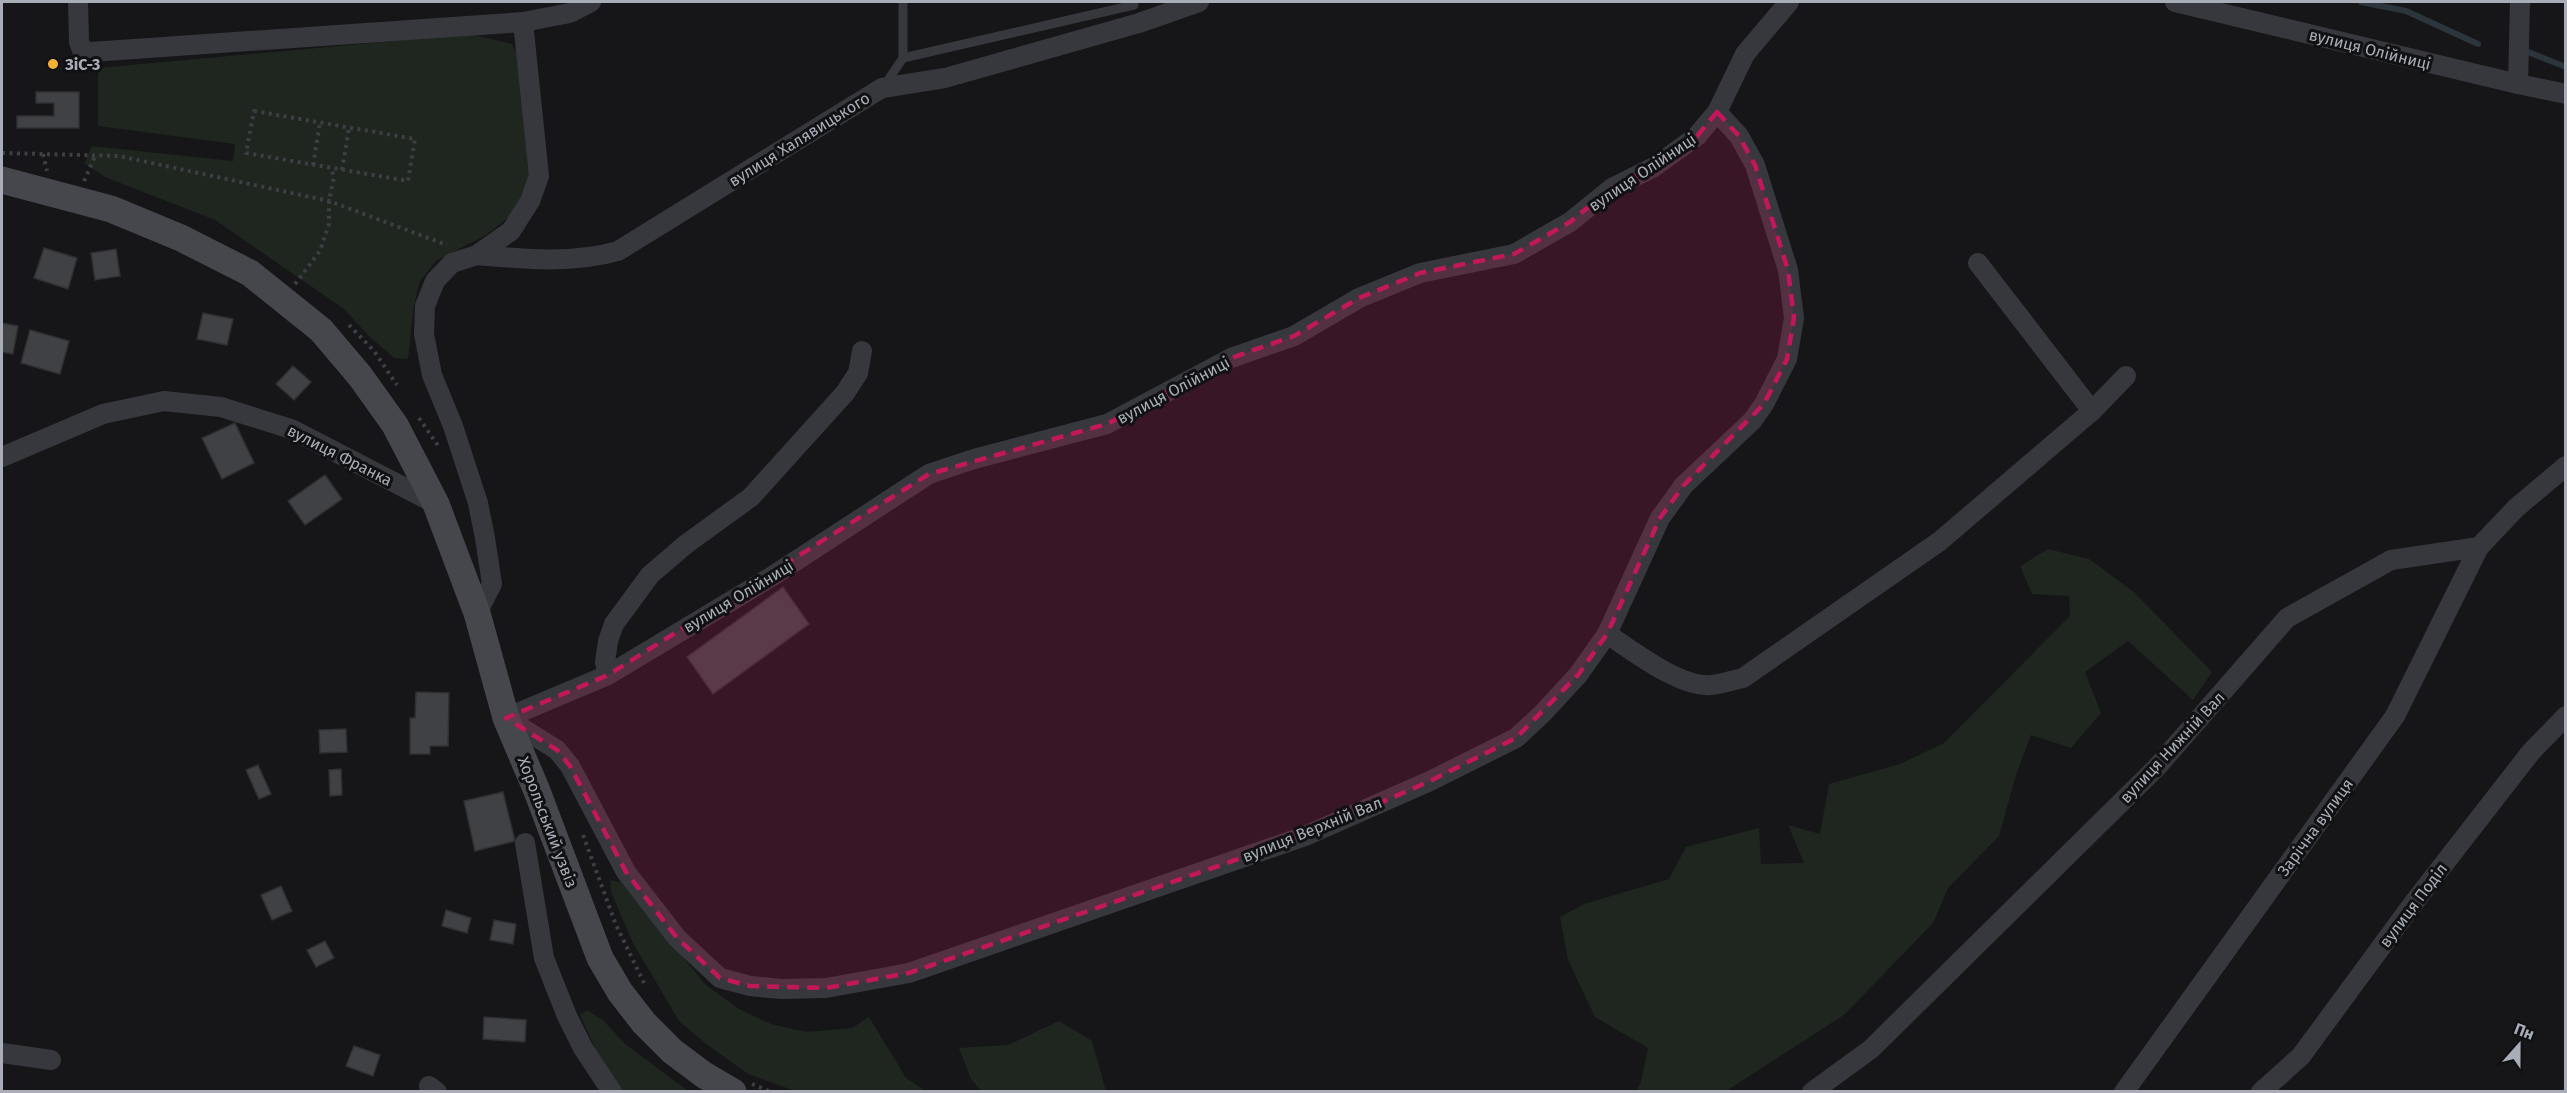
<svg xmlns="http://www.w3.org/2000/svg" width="2567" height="1093" font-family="'Fira Sans',sans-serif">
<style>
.green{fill:#1e261f}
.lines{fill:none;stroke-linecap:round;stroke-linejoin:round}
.stream{stroke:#2c353c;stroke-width:6}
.building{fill:#404145;stroke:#303034;stroke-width:1.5}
.path{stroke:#3d3f44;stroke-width:4;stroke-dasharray:3 4.5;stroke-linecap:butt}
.service{stroke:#37383d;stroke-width:9}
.minor{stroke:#37383d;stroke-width:20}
.secondary{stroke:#45474d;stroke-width:27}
.marked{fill:#c2185b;fill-opacity:0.2;stroke:#c2185b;stroke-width:4.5;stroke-dasharray:12 8;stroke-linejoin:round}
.poi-dot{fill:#f2b134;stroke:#111113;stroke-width:2}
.labels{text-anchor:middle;stroke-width:6;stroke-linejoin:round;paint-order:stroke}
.street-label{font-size:16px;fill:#a8adb8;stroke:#111113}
.poi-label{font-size:16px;font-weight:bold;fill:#a8adb8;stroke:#111113;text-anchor:start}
</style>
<rect width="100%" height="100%" fill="#161618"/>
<g class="green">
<polygon points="470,34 512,44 522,63 532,170 524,192 510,216 486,235 436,261 420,281 414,305 408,359 394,358 369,336 344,309 215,220 105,177 84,163 92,146 233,161 235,144 98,126 98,68"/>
<polygon points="2048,549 2089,559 2134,592 2212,672 2193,700 2128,641 2085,672 2101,713 2071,748 2031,735 2016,775 1999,836 1948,888 1933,923 1844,1015 1726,1091 1636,1091 1641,1082 1648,1048 1595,1017 1568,960 1560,917 1584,904 1669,879 1686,847 1759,828 1761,864 1804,863 1788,825 1820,834 1829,784 1900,764 1944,743 2070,616 2069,596 2032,594 2020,566"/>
<polygon points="610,880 621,882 706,985 739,1009 771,1024 807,1032 852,1028 869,1017 906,1078 926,1091 795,1091 748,1074 705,1043 679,1021 633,943 611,892"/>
<polygon points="587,1010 604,1021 624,1043 688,1091 621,1091 602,1063 580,1015"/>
<polygon points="1059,1021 1092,1041 1106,1091 981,1091 971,1079 959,1048 1008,1045"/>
</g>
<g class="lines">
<g class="stream">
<polyline points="2361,2 2406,11 2478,44"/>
<polyline points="2523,50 2566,67"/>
</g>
</g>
<g class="building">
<polygon points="36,92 79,92 79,128 17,128 17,116 54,116 54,103 36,103"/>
<polygon points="44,248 77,258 68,289 34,278"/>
<polygon points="116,249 120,276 95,280 91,253"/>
<polygon points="203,313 233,319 227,345 197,339"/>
<polygon points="2,323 18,326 13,354 2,352"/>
<polygon points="30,330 69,341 60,374 21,363"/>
<polygon points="293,366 311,382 294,400 276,384"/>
<polygon points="235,423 254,463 222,479 202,438"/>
<polygon points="325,475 342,499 305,525 288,501"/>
<polygon points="783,587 809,624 713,694 687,657"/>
<polygon points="416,692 449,693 448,746 430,746 430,754 410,754 410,718 415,718"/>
<polygon points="346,729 347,752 320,753 319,730"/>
<polygon points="258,765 271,794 259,799 246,770"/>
<polygon points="341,769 342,795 330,796 329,770"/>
<polygon points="503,792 515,841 475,851 464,801"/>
<polygon points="281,886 292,911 272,920 261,895"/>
<polygon points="446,910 471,918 467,933 442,926"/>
<polygon points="494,920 516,924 513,944 490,940"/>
<polygon points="325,941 334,958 316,967 307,950"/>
<polygon points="484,1017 526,1020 525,1042 483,1039"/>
<polygon points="354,1046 380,1055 373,1076 346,1066"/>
</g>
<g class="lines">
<g class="path">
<polygon points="254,111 415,139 408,181 246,153"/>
<polyline points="2,153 119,156 329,201 447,245"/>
<polyline points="43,154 47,171"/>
<polyline points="313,165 320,123"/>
<polyline points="342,170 349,128"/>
<polyline points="84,181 95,156"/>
<polyline points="295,284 320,251 329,224 329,201 334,177 331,168"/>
<polyline points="349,325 374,351 397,385"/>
<polyline points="419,418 439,447"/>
<polyline points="583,835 616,925 644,983"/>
<polyline points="752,1084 771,1092"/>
</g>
<g class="service">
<polyline points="903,58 1134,5"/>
<polyline points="884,86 903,58 903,2"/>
</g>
<g class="minor">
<polyline points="78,2 79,42 82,50 91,52 523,22 570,13 591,2"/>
<polyline points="2175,2 2518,84 2566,94"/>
<polyline points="2518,84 2520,2"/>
<path d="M477 255C523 259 573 264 618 251L882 88 945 78 1139 23 1199 2"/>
<polyline points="1978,263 2092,411"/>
<polyline points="2,457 103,414 164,401 221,407 291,429 436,504"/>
<polyline points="477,613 492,584 485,538 478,503 453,426 432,375 424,334 425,306 435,281 452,263 477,255 511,231 530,201 539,176 523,22"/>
<path d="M1607 634C1632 650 1680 688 1711 685 1721 684 1733 680 1743 678L1940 541 2092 411 2126 376"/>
<polyline points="608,675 605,662 608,641 614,624 650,575 685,545 751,497 845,393 858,373 862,351"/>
<polyline points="506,718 557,750 570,766 626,872 677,938 720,978 750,986 781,989 826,988 909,973 1305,836 1430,781 1516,738 1542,714 1578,675 1607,634 1660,518 1684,485 1752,421 1764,404 1787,359 1794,318 1788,270 1755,165 1739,136 1717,112"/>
<polyline points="506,718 608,675 771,577 929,474 974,459 1107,424 1231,358 1294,336 1359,298 1420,273 1514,254 1570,222 1612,188 1654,167 1697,136 1717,112 1745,54 1789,2"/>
<polyline points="525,843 544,958 567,1016 583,1048 612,1092"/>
<polyline points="2,1053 51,1060"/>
<polyline points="429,1086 437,1092"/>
<polyline points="1812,1092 1871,1049 2156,768 2287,618 2391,560 2479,547 2516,508 2566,466"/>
<polyline points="2124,1092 2395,716 2479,547"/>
<polyline points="2261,1092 2301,1056 2412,905 2531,752 2566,716"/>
</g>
<polyline class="secondary" points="2,180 111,209 181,238 250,273 321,330 360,376 395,425 436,504 477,613 506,718 537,791 600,958 620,992 644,1023 672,1051 704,1075 733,1092"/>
</g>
<path class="marked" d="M1717 112 1739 136 1755 165 1788 270 1794 318 1787 359 1764 404 1684 485 1660 518 1607 634 1578 675 1516 738 1430 781 1305 836 909 973 826 988 750 986 720 978 677 938 626 872 570 766 557 750 506 718 608 675 929 474 1107 424 1231 358 1294 336 1359 298 1420 273 1514 254 1570 222 1612 188 1654 167 1697 136Z"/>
<circle class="poi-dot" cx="53" cy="64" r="6"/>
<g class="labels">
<g class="street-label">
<text transform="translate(2370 49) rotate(14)" y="6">вулиця Олійниці</text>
<text transform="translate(799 139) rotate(-32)" y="6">вулиця Халявицького</text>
<text transform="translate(1642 172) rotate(-34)" y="6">вулиця Олійниці</text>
<text transform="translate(1173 390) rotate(-28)" y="6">вулиця Олійниці</text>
<text transform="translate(340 455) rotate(27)" y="6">вулиця Франка</text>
<text transform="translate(738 596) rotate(-31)" y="6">вулиця Олійниці</text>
<text transform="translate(2172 747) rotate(-47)" y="6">вулиця Нижній Вал</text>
<text transform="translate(548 822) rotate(69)" y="6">Хорольський узвіз</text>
<text transform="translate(2315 827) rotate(-54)" y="6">Зарічна вулиця</text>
<text transform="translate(1312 829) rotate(-22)" y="6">вулиця Верхній Вал</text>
<text transform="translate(2413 905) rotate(-53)" y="6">вулиця Поділ</text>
</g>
<g class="poi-label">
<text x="65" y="70">ЗіС-3</text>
</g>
</g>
<rect width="2567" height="1093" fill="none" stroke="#a8adb8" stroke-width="6"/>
<g transform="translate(2519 1045) rotate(21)" stroke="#111113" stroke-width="4.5" paint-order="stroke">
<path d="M0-4.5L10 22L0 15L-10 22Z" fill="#a8adb8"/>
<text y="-9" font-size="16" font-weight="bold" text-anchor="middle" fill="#a8adb8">Пн</text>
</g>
</svg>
